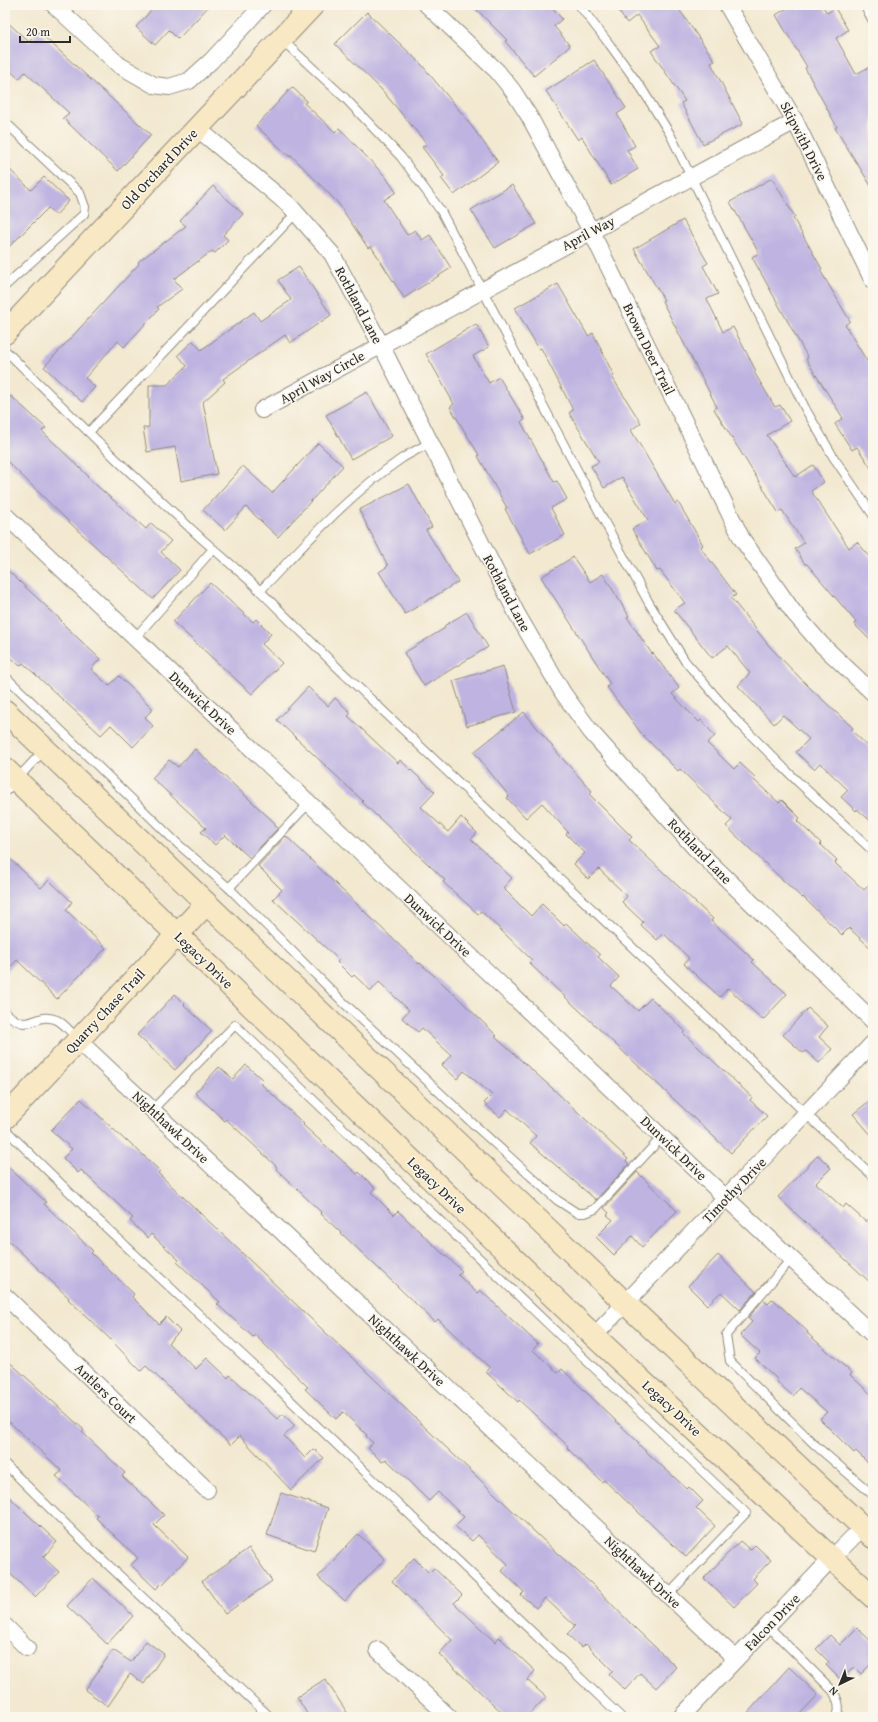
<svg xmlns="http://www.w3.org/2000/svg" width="878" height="1722" font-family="'Gentium Book Plus',serif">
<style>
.building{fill:#beb3e1}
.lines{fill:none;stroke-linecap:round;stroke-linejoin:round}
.lane-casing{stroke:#8f8a7e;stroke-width:10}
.street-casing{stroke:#8f8a7e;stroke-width:18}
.secondary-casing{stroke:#8f8a7e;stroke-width:24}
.lane{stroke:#fff;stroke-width:8}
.street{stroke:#fff;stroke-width:16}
.secondary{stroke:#f8e8c3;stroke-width:22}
.labels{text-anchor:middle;stroke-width:3;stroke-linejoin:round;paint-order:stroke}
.street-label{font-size:14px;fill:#2b2b2b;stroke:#fbf7ec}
</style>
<rect width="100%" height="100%" fill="#fbf7ec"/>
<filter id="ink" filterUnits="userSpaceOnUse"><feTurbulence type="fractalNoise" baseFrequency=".025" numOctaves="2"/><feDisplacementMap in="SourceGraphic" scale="8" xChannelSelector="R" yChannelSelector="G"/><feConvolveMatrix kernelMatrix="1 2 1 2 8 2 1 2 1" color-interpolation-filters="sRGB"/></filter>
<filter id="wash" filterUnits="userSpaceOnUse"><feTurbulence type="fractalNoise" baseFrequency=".012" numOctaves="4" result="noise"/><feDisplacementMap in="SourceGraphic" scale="16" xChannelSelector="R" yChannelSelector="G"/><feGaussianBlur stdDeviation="0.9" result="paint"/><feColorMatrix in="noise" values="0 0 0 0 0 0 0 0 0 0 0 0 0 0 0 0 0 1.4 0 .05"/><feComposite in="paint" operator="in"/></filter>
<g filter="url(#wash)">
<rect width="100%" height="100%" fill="#f3e9d1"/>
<g id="blocks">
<g class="building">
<polygon points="156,5 210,5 178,39 169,30 155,45 136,27"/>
<polygon points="472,5 550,5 562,19 554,26 570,46 534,76 505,41 507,40"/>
<polygon points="614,5 676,5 715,61 711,63 743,124 703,144 681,103 685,101 651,51 660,46 637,15 627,23"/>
<polygon points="792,5 822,5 827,13 835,8 848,30 836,38 856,74 873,65 873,189 835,128 837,127 805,68 807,67 776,15"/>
<polygon points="367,12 421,64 464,116 498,162 454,195 441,178 444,176 422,147 427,144 381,89 335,44"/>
<polygon points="5,20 29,42 39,32 151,135 118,171 63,118 69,113 25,72 19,79 5,66"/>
<polygon points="594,60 626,108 617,114 635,146 627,150 638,169 611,185 582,137 578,140 546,91"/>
<polygon points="292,87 307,101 304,103 335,132 339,128 385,176 396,192 384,200 407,235 415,230 422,240 430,235 451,268 404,298 371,246 368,248 338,203 291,155 290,157 256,126"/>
<polygon points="5,165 31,190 44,177 69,201 56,215 48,208 5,251"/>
<polygon points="772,178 795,217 793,218 822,269 820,270 850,321 845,325 873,371 873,471 857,447 852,450 835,424 843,418 806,359 808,358 752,257 759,253 730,202"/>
<polygon points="512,185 536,224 495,248 471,210"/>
<polygon points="213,186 243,214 223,235 228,240 215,253 212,251 174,279 182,289 157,307 159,309 124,347 118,341 85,378 95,387 82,402 44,367 139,264 138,262 186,226 180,221"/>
<polygon points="683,220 708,263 703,266 718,294 707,299 723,332 733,327 756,371 754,372 775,407 780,405 790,421 767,435 795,477 813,465 824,482 811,491 849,548 857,542 873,560 873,643 854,624 856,622 807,564 805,564 795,549 804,543 782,510 778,512 714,409 717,407 662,301 664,300 634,249"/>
<polygon points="299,267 331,315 290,343 285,335 223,379 225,382 203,402 217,474 181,481 175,447 147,452 143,428 149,427 149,385 167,385 187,366 178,355 193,341 201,350 254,312 260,321 291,300 278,280"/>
<polygon points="558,284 588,336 593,333 614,376 612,377 641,423 631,430 675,504 678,502 703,545 700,547 736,595 731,598 770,647 810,688 853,728 851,730 873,751 873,823 857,809 856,811 841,797 848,790 820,763 814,769 796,752 809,739 783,715 774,724 738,686 750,673 728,646 712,658 674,610 685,603 660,570 657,571 632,529 648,520 622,477 604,488 591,466 599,462 569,413 573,410 541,348 539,349 515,308"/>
<polygon points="476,324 489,347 473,356 489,383 499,377 525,420 521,422 554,482 557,481 567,499 551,508 565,535 530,554 505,509 507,508 478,456 479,455 450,407 454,404 426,354"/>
<polygon points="367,392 392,436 351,459 326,415"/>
<polygon points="11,396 46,428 42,431 88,476 87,477 146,529 151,523 171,541 161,552 180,570 153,599 70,523 5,459 5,402"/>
<polygon points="318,443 343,466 278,537 246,507 225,530 203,510 243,466 272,493"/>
<polygon points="409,484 432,527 426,530 458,582 405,614 379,572 388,566 359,510"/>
<polygon points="573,557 590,582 603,574 629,616 627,617 652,654 653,653 679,688 672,694 699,722 701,720 715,736 707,743 734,769 740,763 756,778 754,780 779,803 782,800 800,818 797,821 821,843 820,844 837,860 835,863 864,890 873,881 873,950 849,928 842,935 803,897 802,898 768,866 726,826 732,820 680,769 678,771 641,733 607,687 610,684 541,577"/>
<polygon points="5,568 62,621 61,622 100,659 91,669 109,686 119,676 153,709 145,717 153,726 133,747 111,725 101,735 23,663 20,666 5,652"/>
<polygon points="210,583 253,622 256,619 271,634 262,644 282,663 252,694 173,622"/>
<polygon points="467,612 488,647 424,686 404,653 445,628 444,626"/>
<polygon points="503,666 516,712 467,726 453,681"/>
<polygon points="308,687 328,706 335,698 351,713 348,716 398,763 400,760 435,792 421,807 448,832 461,817 477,833 471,839 512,878 503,888 531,916 542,904 564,926 566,923 600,955 598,957 619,977 611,986 638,1011 651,998 685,1031 683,1033 752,1097 750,1100 767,1116 731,1153 529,963 532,960 481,911 478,914 443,882 445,880 362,802 363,801 277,720"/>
<polygon points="524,712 561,757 592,791 589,794 632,837 629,840 713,919 711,921 754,960 752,962 787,994 763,1020 728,988 720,997 684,964 689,958 663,933 657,940 641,925 643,922 622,902 627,896 599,869 588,879 574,864 585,853 566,834 568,832 542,803 526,818 507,798 509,796 474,752"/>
<polygon points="195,749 276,824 274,825 278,828 250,858 225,835 215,845 201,832 206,828 152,778 169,760 178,767"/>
<polygon points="286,836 419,964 420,963 454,994 497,1036 495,1037 552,1088 628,1159 626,1161 629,1164 596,1200 530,1143 536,1136 507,1109 500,1117 484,1103 492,1095 464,1071 457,1079 442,1065 451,1055 422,1028 418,1032 402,1018 409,1010 379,982 371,991 354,975 352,977 337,962 339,960 273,899 282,890 258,866"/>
<polygon points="5,854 41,888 49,880 72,902 66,910 106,948 57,999 17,960 5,973"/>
<polygon points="175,994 185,1004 184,1005 212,1031 175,1070 137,1035"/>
<polygon points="808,1008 828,1026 819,1037 832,1049 819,1063 806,1051 803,1053 783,1035"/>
<polygon points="246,1065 263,1080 260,1083 304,1124 303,1125 357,1174 359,1172 375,1188 371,1192 394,1215 398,1211 443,1254 443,1253 462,1271 458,1275 477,1293 480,1290 538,1344 533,1350 558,1373 562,1369 639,1443 638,1444 687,1489 689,1487 703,1501 696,1508 715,1526 686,1557 604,1480 602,1482 567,1448 568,1446 519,1400 518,1402 486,1372 490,1368 438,1319 435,1322 320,1213 321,1212 276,1169 277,1167 226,1119 225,1121 195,1093 219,1067 233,1079"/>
<polygon points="873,1098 873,1137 853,1114"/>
<polygon points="81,1099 126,1141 127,1140 160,1171 158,1173 558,1554 594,1586 634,1627 676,1667 656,1688 640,1673 625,1690 609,1675 613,1671 586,1644 582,1648 567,1634 575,1626 545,1598 536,1608 521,1595 524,1592 502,1571 508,1564 478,1535 472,1541 455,1526 464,1517 438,1492 429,1501 386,1459 382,1462 368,1448 373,1443 366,1436 367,1435 343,1412 336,1419 305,1389 308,1387 255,1335 253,1337 217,1304 220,1302 177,1262 179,1260 151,1234 148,1238 130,1221 133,1218 81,1170 78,1173 63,1158 72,1149 51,1130"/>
<polygon points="818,1155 831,1168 816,1183 843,1208 846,1204 866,1222 873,1214 873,1285 778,1197"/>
<polygon points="5,1164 46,1202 44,1204 93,1251 91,1253 134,1294 132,1297 159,1324 166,1317 180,1331 168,1343 196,1369 207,1358 228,1378 230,1375 277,1419 283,1414 295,1426 284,1436 305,1458 314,1449 324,1458 291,1490 240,1436 231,1445 146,1366 141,1371 108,1337 68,1299 69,1298 5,1237"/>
<polygon points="637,1172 677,1211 642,1247 632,1236 614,1255 596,1237 613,1220 607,1215 609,1213 604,1208"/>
<polygon points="718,1255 756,1292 740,1310 721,1292 707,1305 688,1286"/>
<polygon points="773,1299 808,1332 807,1333 852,1373 850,1375 873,1396 873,1468 856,1451 854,1453 820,1419 827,1412 799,1388 793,1396 776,1381 778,1380 755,1358 760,1353 740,1335 752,1322 748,1318 763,1300 768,1304"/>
<polygon points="5,1358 84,1430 82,1432 125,1473 122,1476 164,1515 154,1525 188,1557 163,1584 162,1583 156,1589 131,1565 138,1558 96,1518 98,1516 56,1476 62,1471 5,1418"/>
<polygon points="5,1493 57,1542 43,1557 59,1572 35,1597 5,1569"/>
<polygon points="281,1493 328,1508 314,1551 267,1535"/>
<polygon points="358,1534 385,1559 345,1601 318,1577"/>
<polygon points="740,1541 750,1550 755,1545 771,1560 753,1579 757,1583 734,1607 704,1578"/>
<polygon points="249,1548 272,1581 225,1614 202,1581"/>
<polygon points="414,1558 429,1573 434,1568 462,1595 454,1603 495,1642 499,1637 535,1671 527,1680 546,1697 527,1717 507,1717 439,1654 452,1640 392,1581"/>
<polygon points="93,1578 133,1616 107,1644 67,1606"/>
<polygon points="857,1628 873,1643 873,1662 861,1674 854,1667 841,1680 826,1665 829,1662 816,1649 830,1635 840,1645"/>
<polygon points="146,1641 164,1654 144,1684 130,1674 108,1706 85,1690 113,1650 131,1662"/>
<polygon points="789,1667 818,1695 797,1717 744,1717"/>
<polygon points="325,1679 350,1717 309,1717 297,1697"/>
</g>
</g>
</g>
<g filter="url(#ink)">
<use href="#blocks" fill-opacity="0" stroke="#8f8a7e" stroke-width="1"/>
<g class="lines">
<g class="lane-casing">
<g id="lane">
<polyline points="579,5 610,45 642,89 670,134 806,410 834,458 873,515"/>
<polyline points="864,5 873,21"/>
<polyline points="281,39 345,98 401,157 441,211 604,521 649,603 685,661 737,721 797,781 873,851"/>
<polyline points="5,122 80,193 85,207 84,214 5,286"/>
<polyline points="5,350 118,461 202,539 250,581 340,670 747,1056 806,1114 873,1176"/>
<polyline points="89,432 296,213"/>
<path d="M260 591C304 545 347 496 401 459 410 453 420 448 430 443"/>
<polyline points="135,638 213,549"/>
<polyline points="5,676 178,844 229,888 344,1003 470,1121 557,1200 577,1213 585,1213 595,1209 662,1137"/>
<polyline points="5,792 44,750"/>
<polyline points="229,888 309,803"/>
<path d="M5 1012C31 1037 34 1010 57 1020 65 1024 71 1033 78 1039"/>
<polyline points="152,1110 235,1025 746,1513 668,1595"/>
<polyline points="5,1129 97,1219 265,1376 621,1717"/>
<polyline points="791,1259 726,1335 730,1361 815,1445 873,1495"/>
<polyline points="5,1464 86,1544 270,1717"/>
<path d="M768 1626 833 1691C838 1700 841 1707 837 1717"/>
</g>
</g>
<g class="street-casing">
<g id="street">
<polyline points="54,5 119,65 154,85 169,87 189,81 211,61 263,5"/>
<polyline points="427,5 497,71 513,91 529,116 591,231 742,539 794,613 821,644 873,693"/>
<polyline points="727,5 795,121 873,281"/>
<polyline points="197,128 290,206 332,254 381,345 517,614 563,693 591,732 694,847 873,1021"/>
<polyline points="262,410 795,121"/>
<polyline points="5,515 726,1198 873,1335"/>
<polyline points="78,1040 736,1659"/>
<polyline points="5,1296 207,1490"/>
<polyline points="594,1336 873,1043"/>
<polyline points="5,1626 27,1648"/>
<polyline points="378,1650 449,1717"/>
<polyline points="681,1717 832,1558 863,1527"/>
</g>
</g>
<g class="secondary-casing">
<g id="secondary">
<polyline points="5,333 313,5"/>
<polyline points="5,711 625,1303 873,1537"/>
<polyline points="5,769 594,1336 873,1597"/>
<polyline points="5,1118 206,904"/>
</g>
</g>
<use href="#lane" class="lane"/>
<use href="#street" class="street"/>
<use href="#secondary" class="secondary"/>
</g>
</g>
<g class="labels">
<g class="street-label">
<text transform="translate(804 141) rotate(63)" y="5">Skipwith Drive</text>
<text transform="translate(159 169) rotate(-47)" y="5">Old Orchard Drive</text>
<text transform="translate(588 233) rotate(-28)" y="5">April Way</text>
<text transform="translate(359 305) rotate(62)" y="5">Rothland Lane</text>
<text transform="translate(649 349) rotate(64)" y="5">Brown Deer Trail</text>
<text transform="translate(322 377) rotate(-29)" y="5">April Way Circle</text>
<text transform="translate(507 593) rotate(62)" y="5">Rothland Lane</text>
<text transform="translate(203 703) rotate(43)" y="5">Dunwick Drive</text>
<text transform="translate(700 851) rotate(46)" y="5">Rothland Lane</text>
<text transform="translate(438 925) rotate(43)" y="5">Dunwick Drive</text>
<text transform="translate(204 960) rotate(44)" y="5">Legacy Drive</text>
<text transform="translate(105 1011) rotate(-47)" y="5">Quarry Chase Trail</text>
<text transform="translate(171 1127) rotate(43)" y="5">Nighthawk Drive</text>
<text transform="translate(674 1148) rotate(44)" y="5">Dunwick Drive</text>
<text transform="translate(437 1185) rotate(44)" y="5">Legacy Drive</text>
<text transform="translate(734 1190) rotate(-46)" y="5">Timothy Drive</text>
<text transform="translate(407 1350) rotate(43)" y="5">Nighthawk Drive</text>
<text transform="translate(106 1393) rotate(44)" y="5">Antlers Court</text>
<text transform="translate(672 1408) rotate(43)" y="5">Legacy Drive</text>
<text transform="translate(643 1572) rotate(43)" y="5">Nighthawk Drive</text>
<text transform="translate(772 1622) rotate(-46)" y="5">Falcon Drive</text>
</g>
</g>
<rect width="878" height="1722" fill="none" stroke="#fbf7ec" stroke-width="20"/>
<g transform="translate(840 1684) rotate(223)" stroke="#fbf7ec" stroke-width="3" paint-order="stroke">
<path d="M0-3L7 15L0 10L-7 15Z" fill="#2b2b2b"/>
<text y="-6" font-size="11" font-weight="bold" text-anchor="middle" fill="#2b2b2b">N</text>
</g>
<path d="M20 36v6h50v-6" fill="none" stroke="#2b2b2b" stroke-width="2"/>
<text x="26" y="36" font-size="12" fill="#2b2b2b" stroke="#fbf7ec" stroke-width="3" paint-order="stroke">20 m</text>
</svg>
